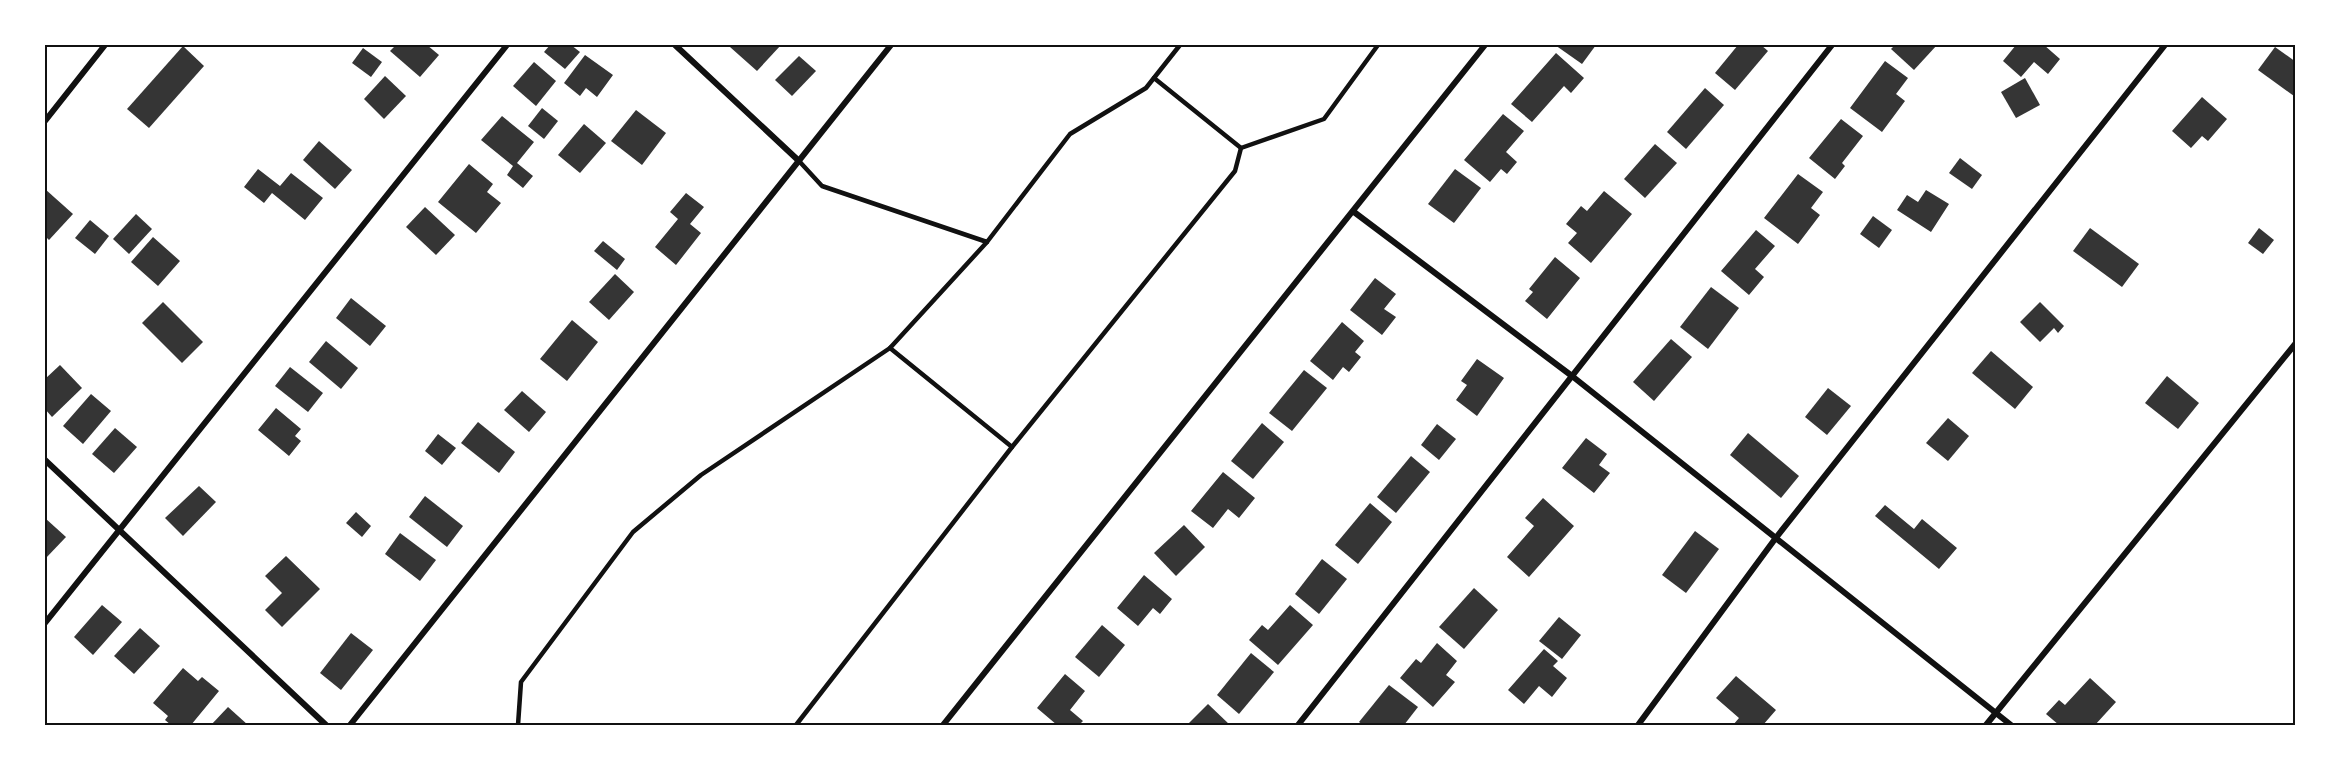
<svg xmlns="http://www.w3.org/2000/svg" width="2341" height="770" font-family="Bitter,serif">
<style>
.building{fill:#353535}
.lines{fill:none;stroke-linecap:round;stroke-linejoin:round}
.service{stroke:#111;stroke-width:4.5}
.minor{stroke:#111;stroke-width:6}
.neatline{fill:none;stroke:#111;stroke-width:2}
</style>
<rect width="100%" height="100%" fill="#fff"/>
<g class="building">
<polygon points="396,45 427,45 439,55 420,77 390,51"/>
<polygon points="550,45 571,45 580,52 565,69 544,52"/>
<polygon points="732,45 781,45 757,71 730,47"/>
<polygon points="1555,45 1596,45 1582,64"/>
<polygon points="1738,45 1761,45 1768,51 1735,90 1715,73"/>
<polygon points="1895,45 1937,45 1914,70 1891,49"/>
<polygon points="2016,45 2044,45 2060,59 2048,74 2034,62 2021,77 2003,61"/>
<polygon points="183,46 204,66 149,128 127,109"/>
<polygon points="2275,47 2296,62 2296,93 2294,96 2258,70"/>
<polygon points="363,48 382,62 371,77 352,63"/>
<polygon points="1556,53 1584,78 1571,93 1564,86 1532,122 1511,104"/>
<polygon points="585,55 613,75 597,97 586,88 580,96 564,83"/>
<polygon points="799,56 816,71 792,96 775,80"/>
<polygon points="1885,61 1908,78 1896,94 1905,101 1882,132 1850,108"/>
<polygon points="534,62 556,81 536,106 513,86"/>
<polygon points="385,76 406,96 384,119 364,99"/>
<polygon points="2025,78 2040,105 2016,118 2001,92"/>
<polygon points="1705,88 1724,105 1686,149 1667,132"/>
<polygon points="2202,97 2227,119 2208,141 2202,136 2191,148 2172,131"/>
<polygon points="542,108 558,121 544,139 528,126"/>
<polygon points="636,110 666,133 642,165 611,141"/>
<polygon points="1503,114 1524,131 1506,152 1517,162 1507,174 1501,169 1490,182 1464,160"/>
<polygon points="502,116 534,142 517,163 533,176 523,188 507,175 513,166 481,140"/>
<polygon points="1841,119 1863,136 1842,163 1845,166 1835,179 1809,158"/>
<polygon points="584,124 606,143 580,173 558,155"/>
<polygon points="319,141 352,170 335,189 303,160"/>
<polygon points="1655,144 1677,163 1645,198 1624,179"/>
<polygon points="1960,158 1982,175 1972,189 1949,173"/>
<polygon points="469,164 493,184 487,192 501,203 476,233 438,202"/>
<polygon points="258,169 280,186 291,173 323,198 305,220 272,193 264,203 244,187"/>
<polygon points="1455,169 1481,188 1454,223 1428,204"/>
<polygon points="1798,174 1823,192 1811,208 1820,215 1798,244 1764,218"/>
<polygon points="45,189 73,214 49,240 45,236"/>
<polygon points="1926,190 1949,204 1931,232 1897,210 1907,195 1918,202"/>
<polygon points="1604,191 1632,214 1591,263 1568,243 1577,233 1566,224 1581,206 1587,211"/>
<polygon points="686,193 704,207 690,224 701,233 676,265 655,247 678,219 670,212"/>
<polygon points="425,207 455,235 436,255 406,227"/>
<polygon points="136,214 152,229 129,254 113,239"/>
<polygon points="1873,216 1892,230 1879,248 1860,234"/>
<polygon points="90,220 109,236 95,254 75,238"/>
<polygon points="2090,228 2139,264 2122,287 2073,251"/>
<polygon points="2259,228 2274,240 2263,254 2248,243"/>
<polygon points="1756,230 1775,246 1755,269 1764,277 1749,295 1721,271"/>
<polygon points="153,237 180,261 158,286 131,262"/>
<polygon points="603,241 625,259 617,270 594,251"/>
<polygon points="1555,257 1580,278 1547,319 1525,301 1533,292 1529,289"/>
<polygon points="615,274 634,292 609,320 589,302"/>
<polygon points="1375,278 1396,294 1384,309 1396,317 1382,335 1350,310"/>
<polygon points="1711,287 1739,308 1708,349 1680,327"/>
<polygon points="351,298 386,326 370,346 336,318"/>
<polygon points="163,302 203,342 182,363 142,323"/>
<polygon points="2040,302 2064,326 2058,333 2054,328 2040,342 2020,322"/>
<polygon points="572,320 598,342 567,381 540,359"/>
<polygon points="1342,322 1364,341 1355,352 1361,357 1349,372 1343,367 1333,380 1310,361"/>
<polygon points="1671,339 1692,357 1654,401 1633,382"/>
<polygon points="326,341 358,368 341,389 309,362"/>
<polygon points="1991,351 2033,387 2015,409 1972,373"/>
<polygon points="1477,359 1504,378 1477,416 1456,400 1467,385 1461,381"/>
<polygon points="60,365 82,388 52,417 45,409 45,379"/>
<polygon points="290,367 323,393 308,412 275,386"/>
<polygon points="1304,370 1327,388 1292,431 1269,413"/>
<polygon points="2167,376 2199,403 2178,429 2145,403"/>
<polygon points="1828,388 1851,406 1827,435 1805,417"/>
<polygon points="522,391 546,412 529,432 504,410"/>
<polygon points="91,394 111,411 83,444 63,426"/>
<polygon points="276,408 301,429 295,436 301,441 289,456 258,430"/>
<polygon points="1948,418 1969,436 1948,461 1926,443"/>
<polygon points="478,422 515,452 499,473 461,443"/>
<polygon points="1262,423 1284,442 1253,479 1231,461"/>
<polygon points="1437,424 1456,439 1439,460 1421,445"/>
<polygon points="115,428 137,447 114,473 92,454"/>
<polygon points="1748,433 1799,476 1781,498 1730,455"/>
<polygon points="438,434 456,448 442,465 425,451"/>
<polygon points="1586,438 1607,454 1599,465 1610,473 1594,493 1562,468"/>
<polygon points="1411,456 1430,472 1396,513 1377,497"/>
<polygon points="1223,472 1255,498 1239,518 1228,509 1213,528 1191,511"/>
<polygon points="199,486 216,502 183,536 165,518"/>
<polygon points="425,496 463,526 447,547 409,517"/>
<polygon points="1543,498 1574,526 1529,577 1507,557 1534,526 1525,518"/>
<polygon points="1370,503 1392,522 1358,564 1335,545"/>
<polygon points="1885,505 1914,529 1922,519 1957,548 1939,569 1875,516"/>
<polygon points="356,512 371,526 362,537 346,523"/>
<polygon points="45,518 66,537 45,559"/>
<polygon points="1184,525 1205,547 1176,576 1154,553"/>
<polygon points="1695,531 1719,549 1686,593 1662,575"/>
<polygon points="400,533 436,560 420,581 385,554"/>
<polygon points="286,556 320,589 282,627 265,610 282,593 265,576"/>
<polygon points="1322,559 1347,579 1319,614 1295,594"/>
<polygon points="1144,575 1172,599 1160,614 1153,608 1138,626 1117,608"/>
<polygon points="1474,588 1498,610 1464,649 1439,627"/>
<polygon points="102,605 122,622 93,655 74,637"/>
<polygon points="1290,605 1313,625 1278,665 1249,640 1262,625 1268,630"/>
<polygon points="1559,617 1581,635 1562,659 1539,641"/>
<polygon points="1102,625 1125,645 1099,677 1075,657"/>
<polygon points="140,628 160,646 134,674 114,656"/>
<polygon points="351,633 373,650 341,690 320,673"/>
<polygon points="1437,643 1457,661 1446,675 1455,682 1433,707 1400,678 1416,659 1421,663"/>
<polygon points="1544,649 1558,661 1553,666 1567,678 1552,697 1539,686 1524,704 1508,690"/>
<polygon points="1251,653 1274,672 1239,714 1217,695"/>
<polygon points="183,668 198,681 202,677 219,691 191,725 171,725 165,720 168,716 153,703"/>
<polygon points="1065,674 1085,691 1070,710 1083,721 1079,725 1057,725 1037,708"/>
<polygon points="1736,676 1776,710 1763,725 1733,725 1739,718 1716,698"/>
<polygon points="2090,678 2116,702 2095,725 2059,725 2046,714 2059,700 2065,705"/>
<polygon points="1389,685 1418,707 1404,725 1363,725 1359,722"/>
<polygon points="1208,704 1230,725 1187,725"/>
<polygon points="228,707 248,725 211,725"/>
</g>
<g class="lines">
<g class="service">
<polyline points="1154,78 1241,148"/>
<polyline points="799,161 822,186 987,242"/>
<polyline points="890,348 1012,447"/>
<polyline points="518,725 521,682 633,532 701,475 890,348 987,242 1070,134 1146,88 1180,45"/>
<polyline points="796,725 1012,447 1235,171 1241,148 1324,119 1378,45"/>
</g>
<g class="minor">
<polyline points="675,45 799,161"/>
<polyline points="45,121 105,45"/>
<polyline points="1354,212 1572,376 2011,725"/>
<polyline points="45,460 326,725"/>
<polyline points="45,623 507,45"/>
<polyline points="350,725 891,45"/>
<polyline points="943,725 1485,45"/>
<polyline points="1298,725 1832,45"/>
<polyline points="1638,725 1775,539 2165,45"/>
<polyline points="1986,725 2296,343"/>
</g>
</g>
<rect width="2341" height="770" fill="none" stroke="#ffffff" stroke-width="93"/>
<rect x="46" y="46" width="2248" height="678" class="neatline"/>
</svg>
